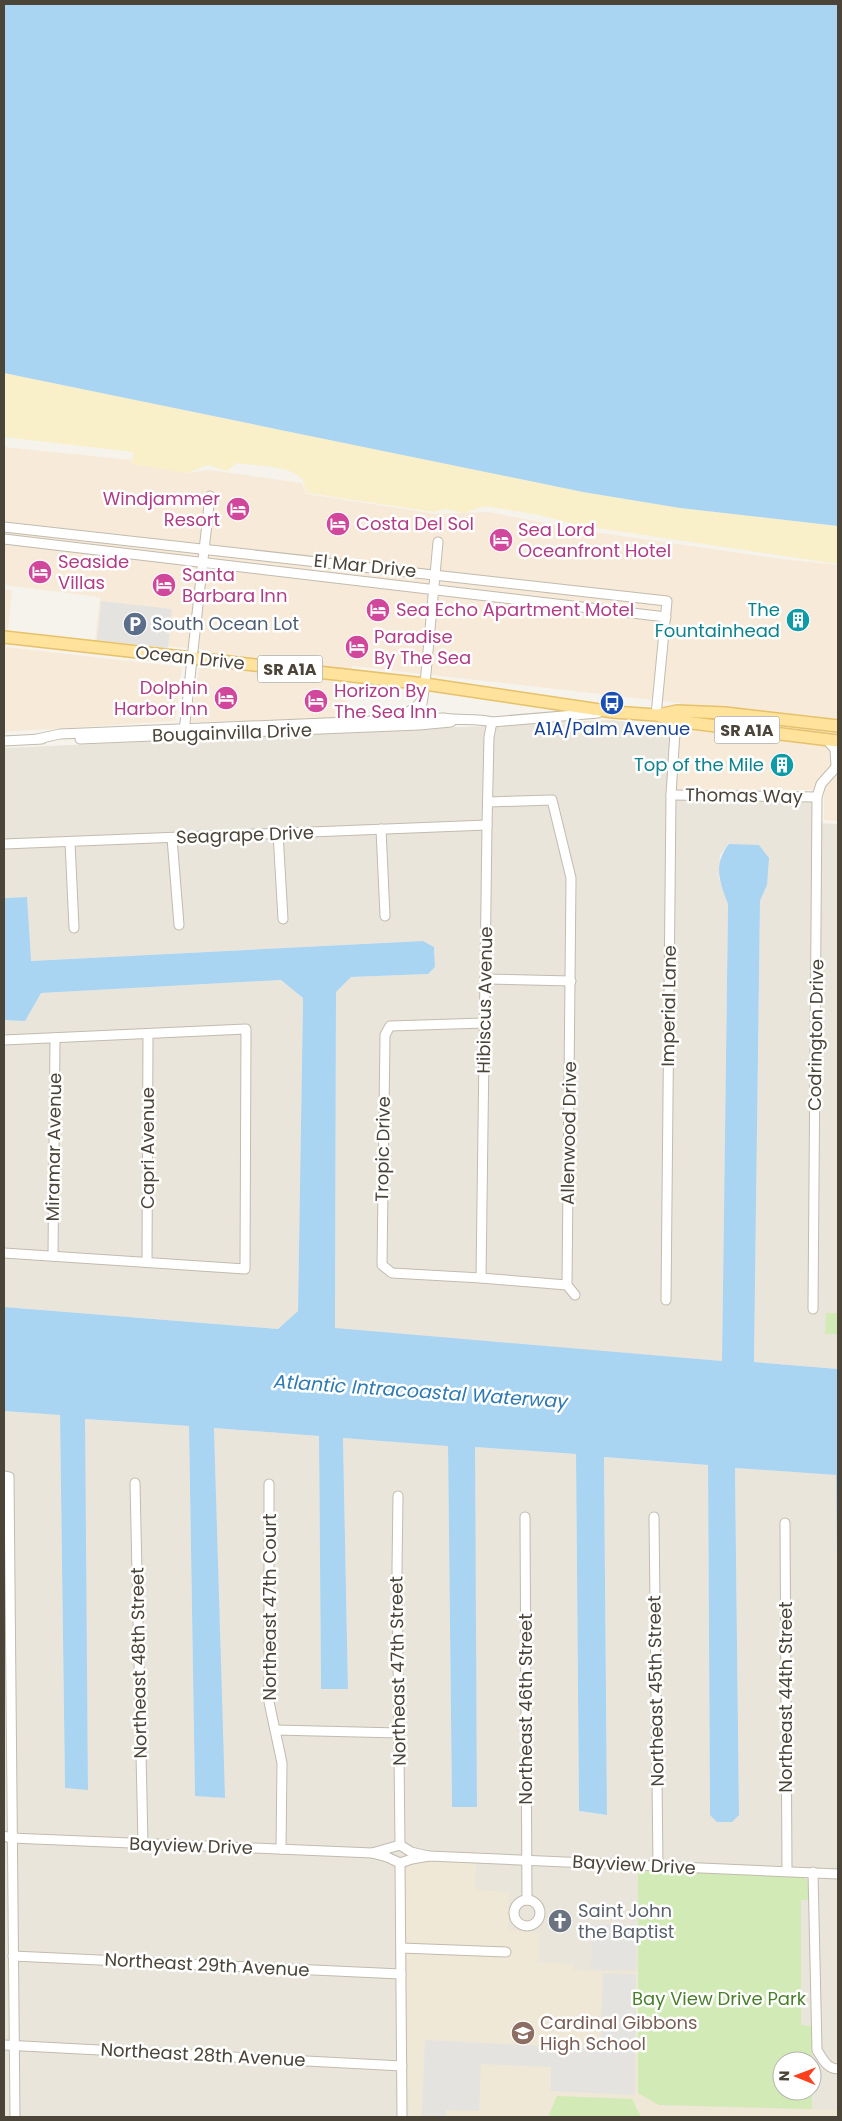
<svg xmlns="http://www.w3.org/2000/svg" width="842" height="2121" font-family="Poppins,sans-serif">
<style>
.residential{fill:#eae5da;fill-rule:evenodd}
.commercial{fill:#f7ead8}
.education{fill:#efe8d6}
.green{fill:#d2eab5}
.sand{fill:#f9efc9}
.parking{fill:#e5e3e0}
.water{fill:#a9d4f2}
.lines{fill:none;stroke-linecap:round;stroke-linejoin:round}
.minor-casing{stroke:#c2bbae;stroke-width:11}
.major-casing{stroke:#e6c16a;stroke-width:14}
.minor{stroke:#fff;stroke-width:9}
.major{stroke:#ffe39c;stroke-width:11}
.labels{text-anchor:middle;stroke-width:5;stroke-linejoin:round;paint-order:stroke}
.shield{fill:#fff;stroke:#817c74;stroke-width:1}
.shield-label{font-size:16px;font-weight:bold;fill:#4b4439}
.hotel-label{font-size:18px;fill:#b23c85;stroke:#fff;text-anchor:start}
.street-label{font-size:18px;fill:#4b4439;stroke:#fff}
.culture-label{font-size:18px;fill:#0d838f;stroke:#fff;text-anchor:end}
.service-label{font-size:18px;fill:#4e5e75;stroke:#fff;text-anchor:start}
.transit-label{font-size:18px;fill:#164399;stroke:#fff}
.worship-label{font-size:18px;fill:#5b616d;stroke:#fff;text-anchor:start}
.park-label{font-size:18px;fill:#4a7f2a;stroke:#fff}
.education-label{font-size:18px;fill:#785e54;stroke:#fff;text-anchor:start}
.water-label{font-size:19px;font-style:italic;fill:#2e7ab2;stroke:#fff}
</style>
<rect width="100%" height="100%" fill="#f6f3ec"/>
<g class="residential">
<polygon points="613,720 675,730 672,794 818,797 818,823 838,824 838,1369 754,1362 760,901 767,885 729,844 720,855 719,879 728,903 722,1361 335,1329 336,992 351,977 428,974 435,967 434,947 423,941 30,961 27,897 4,898 4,748"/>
<polygon points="281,980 303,998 298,1311 278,1329 4,1307 4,1020 25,1020 41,993"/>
<path d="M4 1411 60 1415 65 1788 88 1789 84 1419 189 1426 195 1795 224 1798 214 1428 319 1436 321 1689 348 1688 343 1438 448 1445 452 1807 477 1806 474 1447 576 1454 579 1811 607 1815 604 1457 708 1465 710 1815H739L735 1468 837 1475 838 2117H4ZM782 2061H812V2091H782Z"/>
</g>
<g class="commercial">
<polygon points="4,447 131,460 132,464 187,473 209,470 302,483 306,494 436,514 489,512 580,530 782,559 838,565 838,821 824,820 824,795 812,790 676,790 680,703 352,666 344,719 191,722 202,649 95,641 100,597 4,585"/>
<polygon points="4,589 12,591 6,647 182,667 175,721 4,732"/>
</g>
<polygon class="education" points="415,1860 476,1862 475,1890 509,1892 508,1930 539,1933 538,1962 573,1964 573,1970 638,1972 638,2093 659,2105 838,2110 838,2117 409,2117 405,1869"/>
<g class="green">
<polygon points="826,1313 838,1313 838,1334 825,1334"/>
<path d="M638 1871 801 1876C811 1881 810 1890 810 1900H801V2025L812 2026V2069V2061H782V2091H812V2109L659 2105 638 2093Z"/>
<polygon points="557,2096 632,2099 641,2117 548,2117"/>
</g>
<path class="sand" d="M4 373 583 492 680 508 838 526V564L577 525 539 515 485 506 464 513 445 509 434 512 307 493C305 489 304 481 301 478 291 466 251 465 236 463L227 471 208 465 187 473 132 464 133 452 4 437Z"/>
<g class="parking">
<polygon points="101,601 172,609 168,648 97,640"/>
<polygon points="592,1924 636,1925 635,1970 591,1969"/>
<polygon points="603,1973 636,1974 635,2095 551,2091 551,2067 481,2064 479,2111 446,2110 446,2117 422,2117 425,2040 600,2049"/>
</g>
<g class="water">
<polygon points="4,4 838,4 838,526 680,508 583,492 4,373"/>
<path d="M729 844 759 845 769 858 767 885 760 901 754 1362 838 1369V1638L836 1475 735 1468 739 1815 732 1822H717L710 1815 708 1465 604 1457 607 1815 579 1811 576 1454 475 1447 477 1807H452L448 1446 343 1438 348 1689H321L319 1436 214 1428 225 1798 195 1796 189 1426 85 1419 88 1790 65 1788 60 1415 4 1411V1307L278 1329 298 1311 303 998 281 980 41 993 25 1021 4 1020V898L27 897 31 961 423 941 434 947 435 967 428 974 351 977 336 992 335 1328 722 1361 728 904C719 881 713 864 729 844Z"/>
</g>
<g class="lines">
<g class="minor-casing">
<g id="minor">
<polyline points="4,527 667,601 656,715"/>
<polyline points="4,539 666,617"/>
<polyline points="399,718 417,706 422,700"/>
<polyline points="419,723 425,684 438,542"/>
<polyline points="184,732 210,496"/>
<path d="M37 739 60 734 443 718C459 721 476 718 492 722L598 713"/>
<polyline points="80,739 419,725 451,722"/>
<polyline points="826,739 835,749 836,766"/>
<polyline points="4,741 42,739"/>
<polyline points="671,795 817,797"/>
<polyline points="488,802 552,800 571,878 567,1285 575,1295"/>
<polyline points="381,829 385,916"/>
<polyline points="278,833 283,919"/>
<polyline points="172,838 179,925"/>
<polyline points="70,842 74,928"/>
<polyline points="4,844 487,825"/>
<polyline points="486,979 571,981"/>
<polyline points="484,1023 390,1026 385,1035 382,1265 392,1273 481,1278 567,1285"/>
<polyline points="4,1040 246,1029 245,1269 4,1253"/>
<polyline points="53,1256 55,1038"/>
<polyline points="147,1262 148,1034"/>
<polyline points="481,1278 487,825 489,737 492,722"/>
<polyline points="666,1300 671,795 676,716"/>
<polyline points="813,1309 817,797 821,784 838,765"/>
<polyline points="4,1476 9,1477 15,2117"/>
<polyline points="135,1483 143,1844"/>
<polyline points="269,1484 269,1702 282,1763 281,1849"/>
<polyline points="398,1496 397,1569 400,1845"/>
<polyline points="525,1517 527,1900"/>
<polyline points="654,1517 658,1866"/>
<polyline points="785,1523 787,1870"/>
<polyline points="275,1730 399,1733"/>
<polyline points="4,1836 11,1838 372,1853 400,1845 411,1852 428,1856"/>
<polyline points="372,1853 387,1857 400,1863 412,1859 429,1856 838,1874"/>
<polyline points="400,1863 402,2117"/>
<path d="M813 1872 817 2050C822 2058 827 2069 838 2069"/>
<circle cx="527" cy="1913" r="13"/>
<polyline points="401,1948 506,1952"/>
<polyline points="13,1956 401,1974"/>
<polyline points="4,2045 402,2066"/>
</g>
</g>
<g class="major-casing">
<g id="major">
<polyline points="4,637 425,684 613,712 656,715 676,721 838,741"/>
<polyline points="658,715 677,711 725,713 838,726"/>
</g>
</g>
<use href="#minor" class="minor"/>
<use href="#major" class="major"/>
</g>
<defs>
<g id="hotel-disc" transform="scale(1.25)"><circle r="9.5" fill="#d1479c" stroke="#fff"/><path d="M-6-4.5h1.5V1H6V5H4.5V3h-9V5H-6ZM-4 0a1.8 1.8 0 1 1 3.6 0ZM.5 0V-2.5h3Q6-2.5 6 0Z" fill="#fff"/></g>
<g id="building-disc" transform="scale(1.25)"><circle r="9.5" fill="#0f9aa8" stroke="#fff"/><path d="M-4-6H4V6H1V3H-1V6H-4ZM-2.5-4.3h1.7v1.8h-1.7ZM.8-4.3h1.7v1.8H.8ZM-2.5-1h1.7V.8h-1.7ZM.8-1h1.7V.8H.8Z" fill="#fff"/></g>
<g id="parking-disc" transform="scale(1.25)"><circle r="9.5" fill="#5c6f8a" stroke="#fff"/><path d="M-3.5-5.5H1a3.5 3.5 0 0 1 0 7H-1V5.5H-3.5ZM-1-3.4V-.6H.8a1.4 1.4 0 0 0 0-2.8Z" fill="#fff"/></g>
<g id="bus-disc" transform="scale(1.25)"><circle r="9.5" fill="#1a4fb4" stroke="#fff"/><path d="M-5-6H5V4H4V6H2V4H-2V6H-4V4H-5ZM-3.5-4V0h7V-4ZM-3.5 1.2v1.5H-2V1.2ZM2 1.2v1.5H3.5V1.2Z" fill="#fff"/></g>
<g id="church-disc" transform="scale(1.25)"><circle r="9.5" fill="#6b7280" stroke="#fff"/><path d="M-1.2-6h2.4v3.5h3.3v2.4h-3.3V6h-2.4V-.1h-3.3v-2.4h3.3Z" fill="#fff"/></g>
<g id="school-disc" transform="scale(1.25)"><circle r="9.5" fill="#8d6e63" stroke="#fff"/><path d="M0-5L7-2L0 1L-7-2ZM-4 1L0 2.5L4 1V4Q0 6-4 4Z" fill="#fff"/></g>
</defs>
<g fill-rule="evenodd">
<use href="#hotel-disc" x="238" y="509"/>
<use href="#hotel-disc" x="338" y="524"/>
<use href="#hotel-disc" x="501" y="540"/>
<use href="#hotel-disc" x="40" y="572"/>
<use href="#hotel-disc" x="164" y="585"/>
<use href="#hotel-disc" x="378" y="610"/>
<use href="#building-disc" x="798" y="620"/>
<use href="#parking-disc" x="135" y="624"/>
<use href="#hotel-disc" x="357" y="647"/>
<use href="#hotel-disc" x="226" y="698"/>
<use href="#hotel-disc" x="316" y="701"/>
<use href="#bus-disc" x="612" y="703"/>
<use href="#building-disc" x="782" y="765"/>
<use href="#church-disc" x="560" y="1921"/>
<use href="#school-disc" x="523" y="2033"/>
</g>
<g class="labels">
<g class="shield">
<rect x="257.5" y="655.5" width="65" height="27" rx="4"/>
<rect x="714.5" y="716.5" width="65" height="27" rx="4"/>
</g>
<g class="shield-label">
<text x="290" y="675">SR A1A</text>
<text x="747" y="736">SR A1A</text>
</g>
<g class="hotel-label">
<text x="220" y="505" text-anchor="end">Windjammer<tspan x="220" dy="21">Resort</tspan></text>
<text x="356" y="530">Costa Del Sol</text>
<text x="518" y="536">Sea Lord<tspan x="518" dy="21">Oceanfront Hotel</tspan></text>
<text x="58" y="568">Seaside<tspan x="58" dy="21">Villas</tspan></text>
<text x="182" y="581">Santa<tspan x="182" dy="21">Barbara Inn</tspan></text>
<text x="396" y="616">Sea Echo Apartment Motel</text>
<text x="374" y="643">Paradise<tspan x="374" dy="21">By The Sea</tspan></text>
<text x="208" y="694" text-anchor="end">Dolphin<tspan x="208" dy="21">Harbor Inn</tspan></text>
<text x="334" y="697">Horizon By<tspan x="334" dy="21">The Sea Inn</tspan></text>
</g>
<g class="street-label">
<text transform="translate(365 566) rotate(6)" y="6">El Mar Drive</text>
<text transform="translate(190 658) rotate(6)" y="6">Ocean Drive</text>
<text transform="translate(232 733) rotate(-2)" y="6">Bougainvilla Drive</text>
<text transform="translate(744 796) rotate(1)" y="6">Thomas Way</text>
<text transform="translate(245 835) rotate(-2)" y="6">Seagrape Drive</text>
<text transform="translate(485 1000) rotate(-89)" y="6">Hibiscus Avenue</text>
<text transform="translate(669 1006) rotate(-89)" y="6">Imperial Lane</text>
<text transform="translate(816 1035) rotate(-89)" y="6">Codrington Drive</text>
<text transform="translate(569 1133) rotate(-89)" y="6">Allenwood Drive</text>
<text transform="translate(54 1147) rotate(-89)" y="6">Miramar Avenue</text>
<text transform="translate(148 1148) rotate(-90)" y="6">Capri Avenue</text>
<text transform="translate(383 1149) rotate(-89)" y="6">Tropic Drive</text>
<text transform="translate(270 1607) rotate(-90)" y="6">Northeast 47th Court</text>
<text transform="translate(139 1663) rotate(-91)" y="6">Northeast 48th Street</text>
<text transform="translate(398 1671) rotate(-91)" y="6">Northeast 47th Street</text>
<text transform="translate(656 1691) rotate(-91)" y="6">Northeast 45th Street</text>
<text transform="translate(786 1697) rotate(-90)" y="6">Northeast 44th Street</text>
<text transform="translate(526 1709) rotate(-90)" y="6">Northeast 46th Street</text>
<text transform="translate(191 1846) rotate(2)" y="6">Bayview Drive</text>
<text transform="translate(634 1865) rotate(3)" y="6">Bayview Drive</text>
<text transform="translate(207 1965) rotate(3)" y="6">Northeast 29th Avenue</text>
<text transform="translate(203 2055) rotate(3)" y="6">Northeast 28th Avenue</text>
</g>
<g class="culture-label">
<text x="780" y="616">The<tspan x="780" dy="21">Fountainhead</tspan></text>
<text x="764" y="771">Top of the Mile</text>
</g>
<g class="service-label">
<text x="152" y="630">South Ocean Lot</text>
</g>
<g class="transit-label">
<text x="612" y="735">A1A/Palm Avenue</text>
</g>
<g class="worship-label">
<text x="578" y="1917">Saint John<tspan x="578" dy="21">the Baptist</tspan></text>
</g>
<g class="park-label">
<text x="719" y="2005">Bay View Drive Park</text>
</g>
<g class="education-label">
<text x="540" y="2029">Cardinal Gibbons<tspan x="540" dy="21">High School</tspan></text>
</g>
<g class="water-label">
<text transform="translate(421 1391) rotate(4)" y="7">Atlantic Intracoastal Waterway</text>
</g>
</g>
<rect width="842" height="2121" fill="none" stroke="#4b4439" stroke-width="10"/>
<g transform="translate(797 2076) rotate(271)"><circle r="24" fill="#ffffff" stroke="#b7b4b0"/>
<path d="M0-4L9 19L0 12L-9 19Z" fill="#fc3f1d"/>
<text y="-8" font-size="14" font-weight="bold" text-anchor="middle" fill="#4b4439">N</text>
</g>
</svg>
